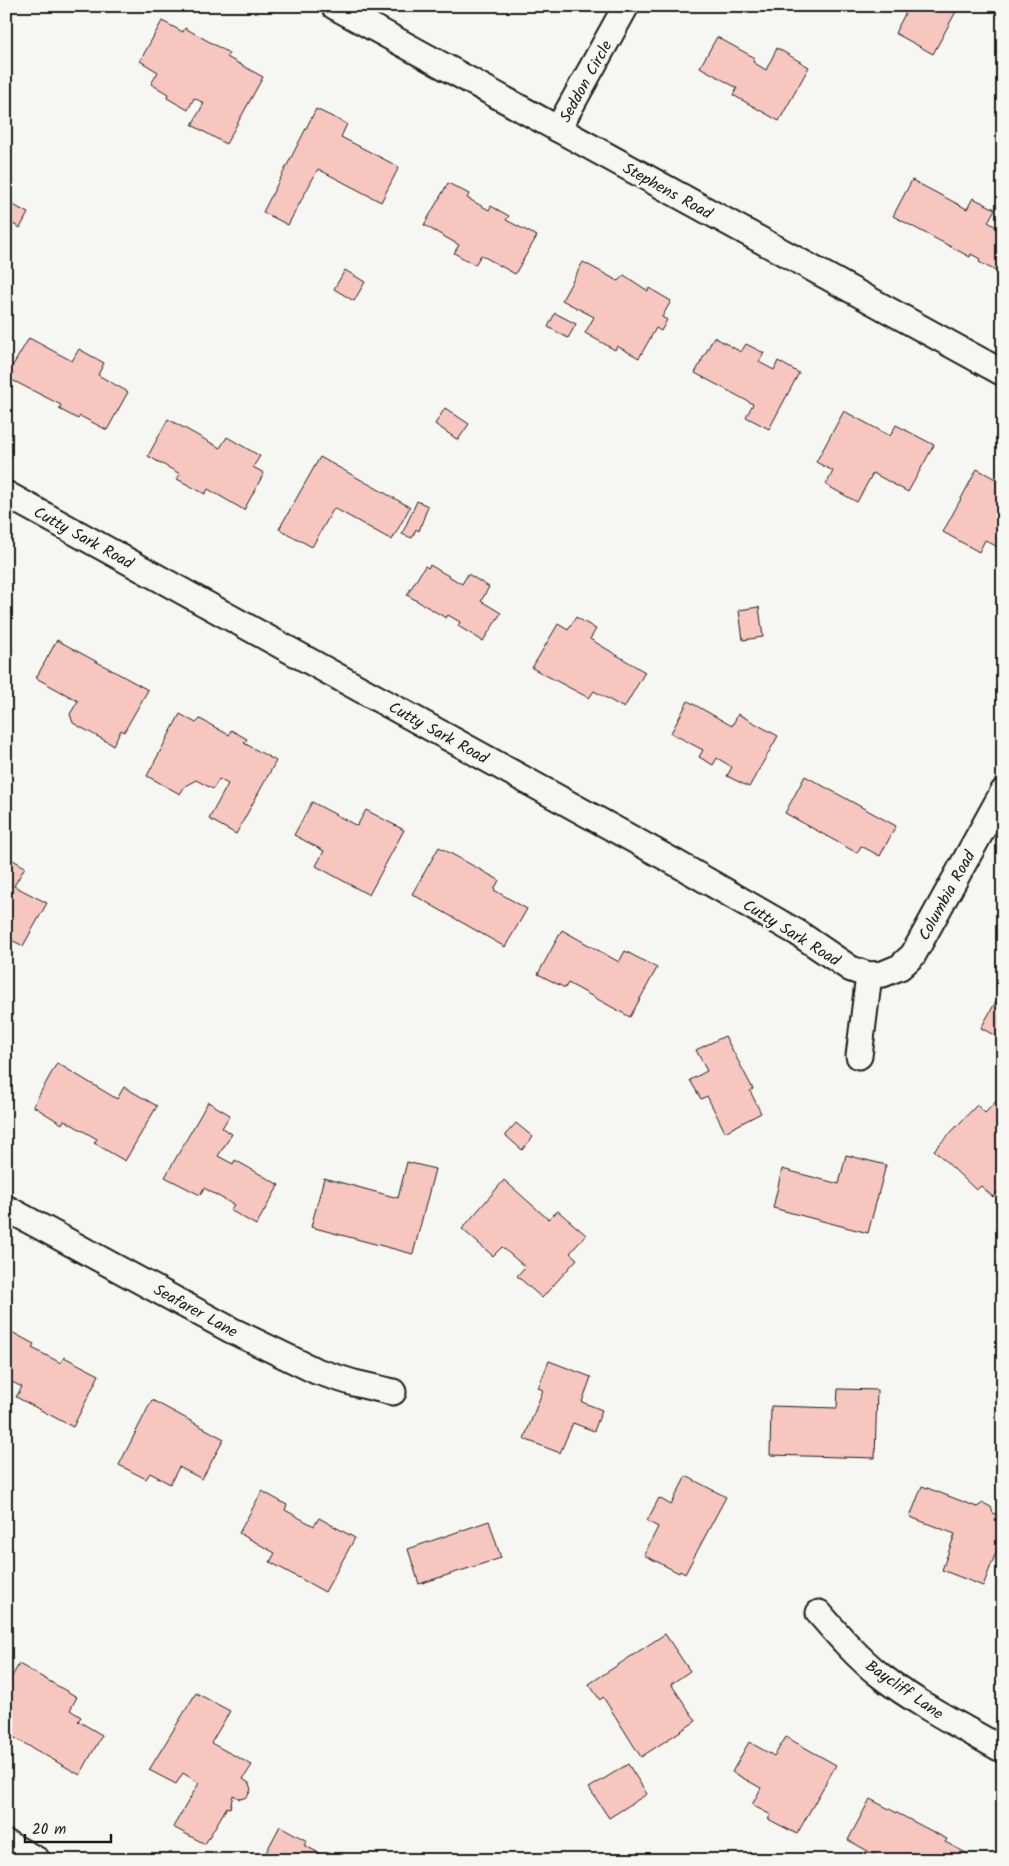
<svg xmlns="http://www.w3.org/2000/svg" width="1009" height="1866" font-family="Kalam,sans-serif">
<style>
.building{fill:#f7c7bf;stroke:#1c1c1c}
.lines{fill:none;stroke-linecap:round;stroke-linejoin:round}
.minor-casing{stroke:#1c1c1c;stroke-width:29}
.minor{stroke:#f6f6f2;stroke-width:25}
.labels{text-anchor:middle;stroke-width:5;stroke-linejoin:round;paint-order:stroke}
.street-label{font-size:16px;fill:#1c1c1c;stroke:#f6f6f2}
</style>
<rect width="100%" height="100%" fill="#f6f6f2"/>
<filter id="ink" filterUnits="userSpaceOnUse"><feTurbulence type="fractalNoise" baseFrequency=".02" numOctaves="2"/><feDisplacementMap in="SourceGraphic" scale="10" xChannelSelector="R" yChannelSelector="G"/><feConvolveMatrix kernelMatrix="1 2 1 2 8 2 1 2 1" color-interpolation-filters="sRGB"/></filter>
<g filter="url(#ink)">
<g class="building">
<polygon points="909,6 959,6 933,54 895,33"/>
<polygon points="162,21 183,32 185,28 229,53 227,57 263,77 226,144 192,125 204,103 194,98 188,110 167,98 168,94 151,84 158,72 140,61"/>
<polygon points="717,37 755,58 753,62 766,70 777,48 809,67 779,121 733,95 737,88 700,67"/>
<polygon points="316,109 347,124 341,137 399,167 381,202 318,169 288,225 263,212"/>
<polygon points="912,180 967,209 973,198 995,209 988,222 998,228 1003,219 1003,275 979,262 980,259 971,254 970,257 893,216"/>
<polygon points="448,183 469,194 467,198 489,210 491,206 509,216 506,220 537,236 515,274 481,255 475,265 454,253 459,245 424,225"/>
<polygon points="6,201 28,213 20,228 6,220"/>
<polygon points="583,262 618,281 624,275 648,291 649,288 671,301 662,317 667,320 661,331 656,328 639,358 617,346 615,350 585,333 594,317 562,300"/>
<polygon points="345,270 365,282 354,301 334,289"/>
<polygon points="555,313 576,324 568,338 548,327"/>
<polygon points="714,337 741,352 746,344 764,353 759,362 774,370 778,361 799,373 769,429 746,417 753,404 695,373"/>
<polygon points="29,338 72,361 79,349 104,363 98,375 128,392 107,430 80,416 78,419 59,409 61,405 6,377"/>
<polygon points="445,408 469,424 458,440 435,424"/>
<polygon points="844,411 890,436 896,425 934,445 908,492 873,473 857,502 826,485 833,471 816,462"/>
<polygon points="168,419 220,448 227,437 260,456 253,467 264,473 244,510 208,489 205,494 177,479 180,474 148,456"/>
<polygon points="320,457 410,507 392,540 334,508 312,547 279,529"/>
<polygon points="977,469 1003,483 1003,550 985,540 979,552 943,532"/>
<polygon points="417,501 428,506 419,531 416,529 412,538 402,534"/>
<polygon points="430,565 462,584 468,574 489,587 481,601 501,613 483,641 458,626 460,622 448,615 446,618 407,595 425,566 428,568"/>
<polygon points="759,607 763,637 743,640 739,610"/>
<polygon points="576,617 596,629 590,639 645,672 624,708 594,691 589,698 532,668 558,624 568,630"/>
<polygon points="57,640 148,690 124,732 121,730 113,745 73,723 70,714 78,701 36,678"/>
<polygon points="688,701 732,726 738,714 778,736 749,787 727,776 732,767 717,758 713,765 699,757 703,750 671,733"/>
<polygon points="180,714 196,723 200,719 229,735 231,730 247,739 244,743 276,761 236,834 209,819 228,784 219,779 213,789 196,780 185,786 180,794 147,776"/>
<polygon points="805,776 896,826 880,856 861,846 857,853 785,813"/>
<polygon points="312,802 357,826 366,810 404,830 369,895 316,866 324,851 294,835"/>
<polygon points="439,847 499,880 494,890 527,909 505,947 412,894"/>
<polygon points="6,856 25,867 14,886 47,903 23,946 6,937"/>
<polygon points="562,930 619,962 625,951 657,968 630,1017 568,983 565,988 538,974"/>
<polygon points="1003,989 1003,1040 981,1028"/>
<polygon points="725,1036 753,1089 750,1091 761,1113 725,1132 707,1096 701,1099 690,1080 707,1071 696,1050"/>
<polygon points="57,1063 117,1099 124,1087 157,1106 125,1161 94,1143 97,1139 64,1120 62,1124 33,1106"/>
<polygon points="1003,1094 1003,1187 993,1197 981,1186 976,1190 934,1150 977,1105 985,1113"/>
<polygon points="208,1102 230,1115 222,1128 232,1134 218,1156 233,1164 235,1160 279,1185 256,1225 230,1210 234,1205 204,1188 200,1195 165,1177"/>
<polygon points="516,1123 533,1137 522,1150 505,1135"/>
<polygon points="846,1155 886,1165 868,1233 773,1208 782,1169 839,1184"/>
<polygon points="407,1162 435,1169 413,1254 311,1227 324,1178 398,1198"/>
<polygon points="504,1180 548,1219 558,1211 586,1235 570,1253 577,1259 542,1298 517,1276 525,1267 502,1247 493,1256 462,1229"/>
<polygon points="6,1329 34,1344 32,1348 61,1363 64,1357 99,1375 73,1427 16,1397 22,1387 6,1379"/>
<polygon points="549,1361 591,1377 582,1402 602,1410 594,1431 573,1423 560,1453 524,1439 543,1390 538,1388"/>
<polygon points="838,1389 877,1390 875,1458 770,1455 771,1406 837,1408"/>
<polygon points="152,1400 224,1439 202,1479 179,1467 170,1484 150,1473 146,1479 119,1465"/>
<polygon points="686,1476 726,1497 685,1574 680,1571 679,1573 644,1555 658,1527 647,1521 659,1498 671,1505"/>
<polygon points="922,1486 977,1507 983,1503 991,1507 993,1513 1003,1517 1003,1534 983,1586 942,1570 955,1534 910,1517"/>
<polygon points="262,1491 287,1505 285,1510 314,1526 319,1518 355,1538 325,1592 270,1562 275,1553 239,1533"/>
<polygon points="489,1521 501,1558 419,1584 408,1549"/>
<polygon points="665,1634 690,1671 671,1684 696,1721 641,1757 603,1697 600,1700 589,1684"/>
<polygon points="19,1664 77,1697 70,1710 81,1717 78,1721 102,1735 80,1775 6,1733 6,1687"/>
<polygon points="196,1693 230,1711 211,1743 252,1765 243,1779 249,1783 251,1790 247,1797 240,1799 233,1795 230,1808 227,1807 205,1844 173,1827 199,1783 183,1773 176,1784 149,1770"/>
<polygon points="786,1737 836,1765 797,1834 768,1819 771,1815 752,1805 761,1788 732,1772 749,1742 774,1756"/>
<polygon points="628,1764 647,1794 609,1818 589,1788"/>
<polygon points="870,1799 947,1839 945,1842 968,1854 965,1860 884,1860 848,1840"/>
<polygon points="280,1826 307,1841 304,1845 332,1860 262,1860"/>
</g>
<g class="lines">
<g class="minor-casing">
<g id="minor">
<polyline points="334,6 1003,373"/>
<polyline points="558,129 626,6"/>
<polyline points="6,494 676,863 798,933 851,969 869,975 883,974 900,967 913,955 1003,792"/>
<polyline points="859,1056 869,975"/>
<polyline points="6,1208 231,1330 316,1371 354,1383 393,1392"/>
<path d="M819 1613C838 1635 858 1658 881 1676 919 1705 961 1726 1003 1750"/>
<polyline points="6,1843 37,1860"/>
</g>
</g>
<use href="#minor" class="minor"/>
</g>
</g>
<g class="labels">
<g class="street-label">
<text transform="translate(585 81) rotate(-61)" y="6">Seddon Circle</text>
<text transform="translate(668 190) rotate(29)" y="6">Stephens Road</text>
<text transform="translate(84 537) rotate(29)" y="6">Cutty Sark Road</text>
<text transform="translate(439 732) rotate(29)" y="6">Cutty Sark Road</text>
<text transform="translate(946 895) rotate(-61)" y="6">Columbia Road</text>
<text transform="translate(792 932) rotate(32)" y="6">Cutty Sark Road</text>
<text transform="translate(196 1310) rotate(29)" y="6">Seafarer Lane</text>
<text transform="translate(905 1689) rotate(35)" y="6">Baycliff Lane</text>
</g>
</g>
<rect width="1009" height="1866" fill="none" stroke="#f6f6f2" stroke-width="25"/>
<rect x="12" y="12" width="984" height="1841" fill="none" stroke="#1c1c1c" stroke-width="2" filter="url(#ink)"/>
<path d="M25 1834v8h86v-8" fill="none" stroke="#1c1c1c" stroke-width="2.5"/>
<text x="32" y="1834" font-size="15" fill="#1c1c1c" stroke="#f6f6f2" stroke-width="4" paint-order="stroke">20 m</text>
</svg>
